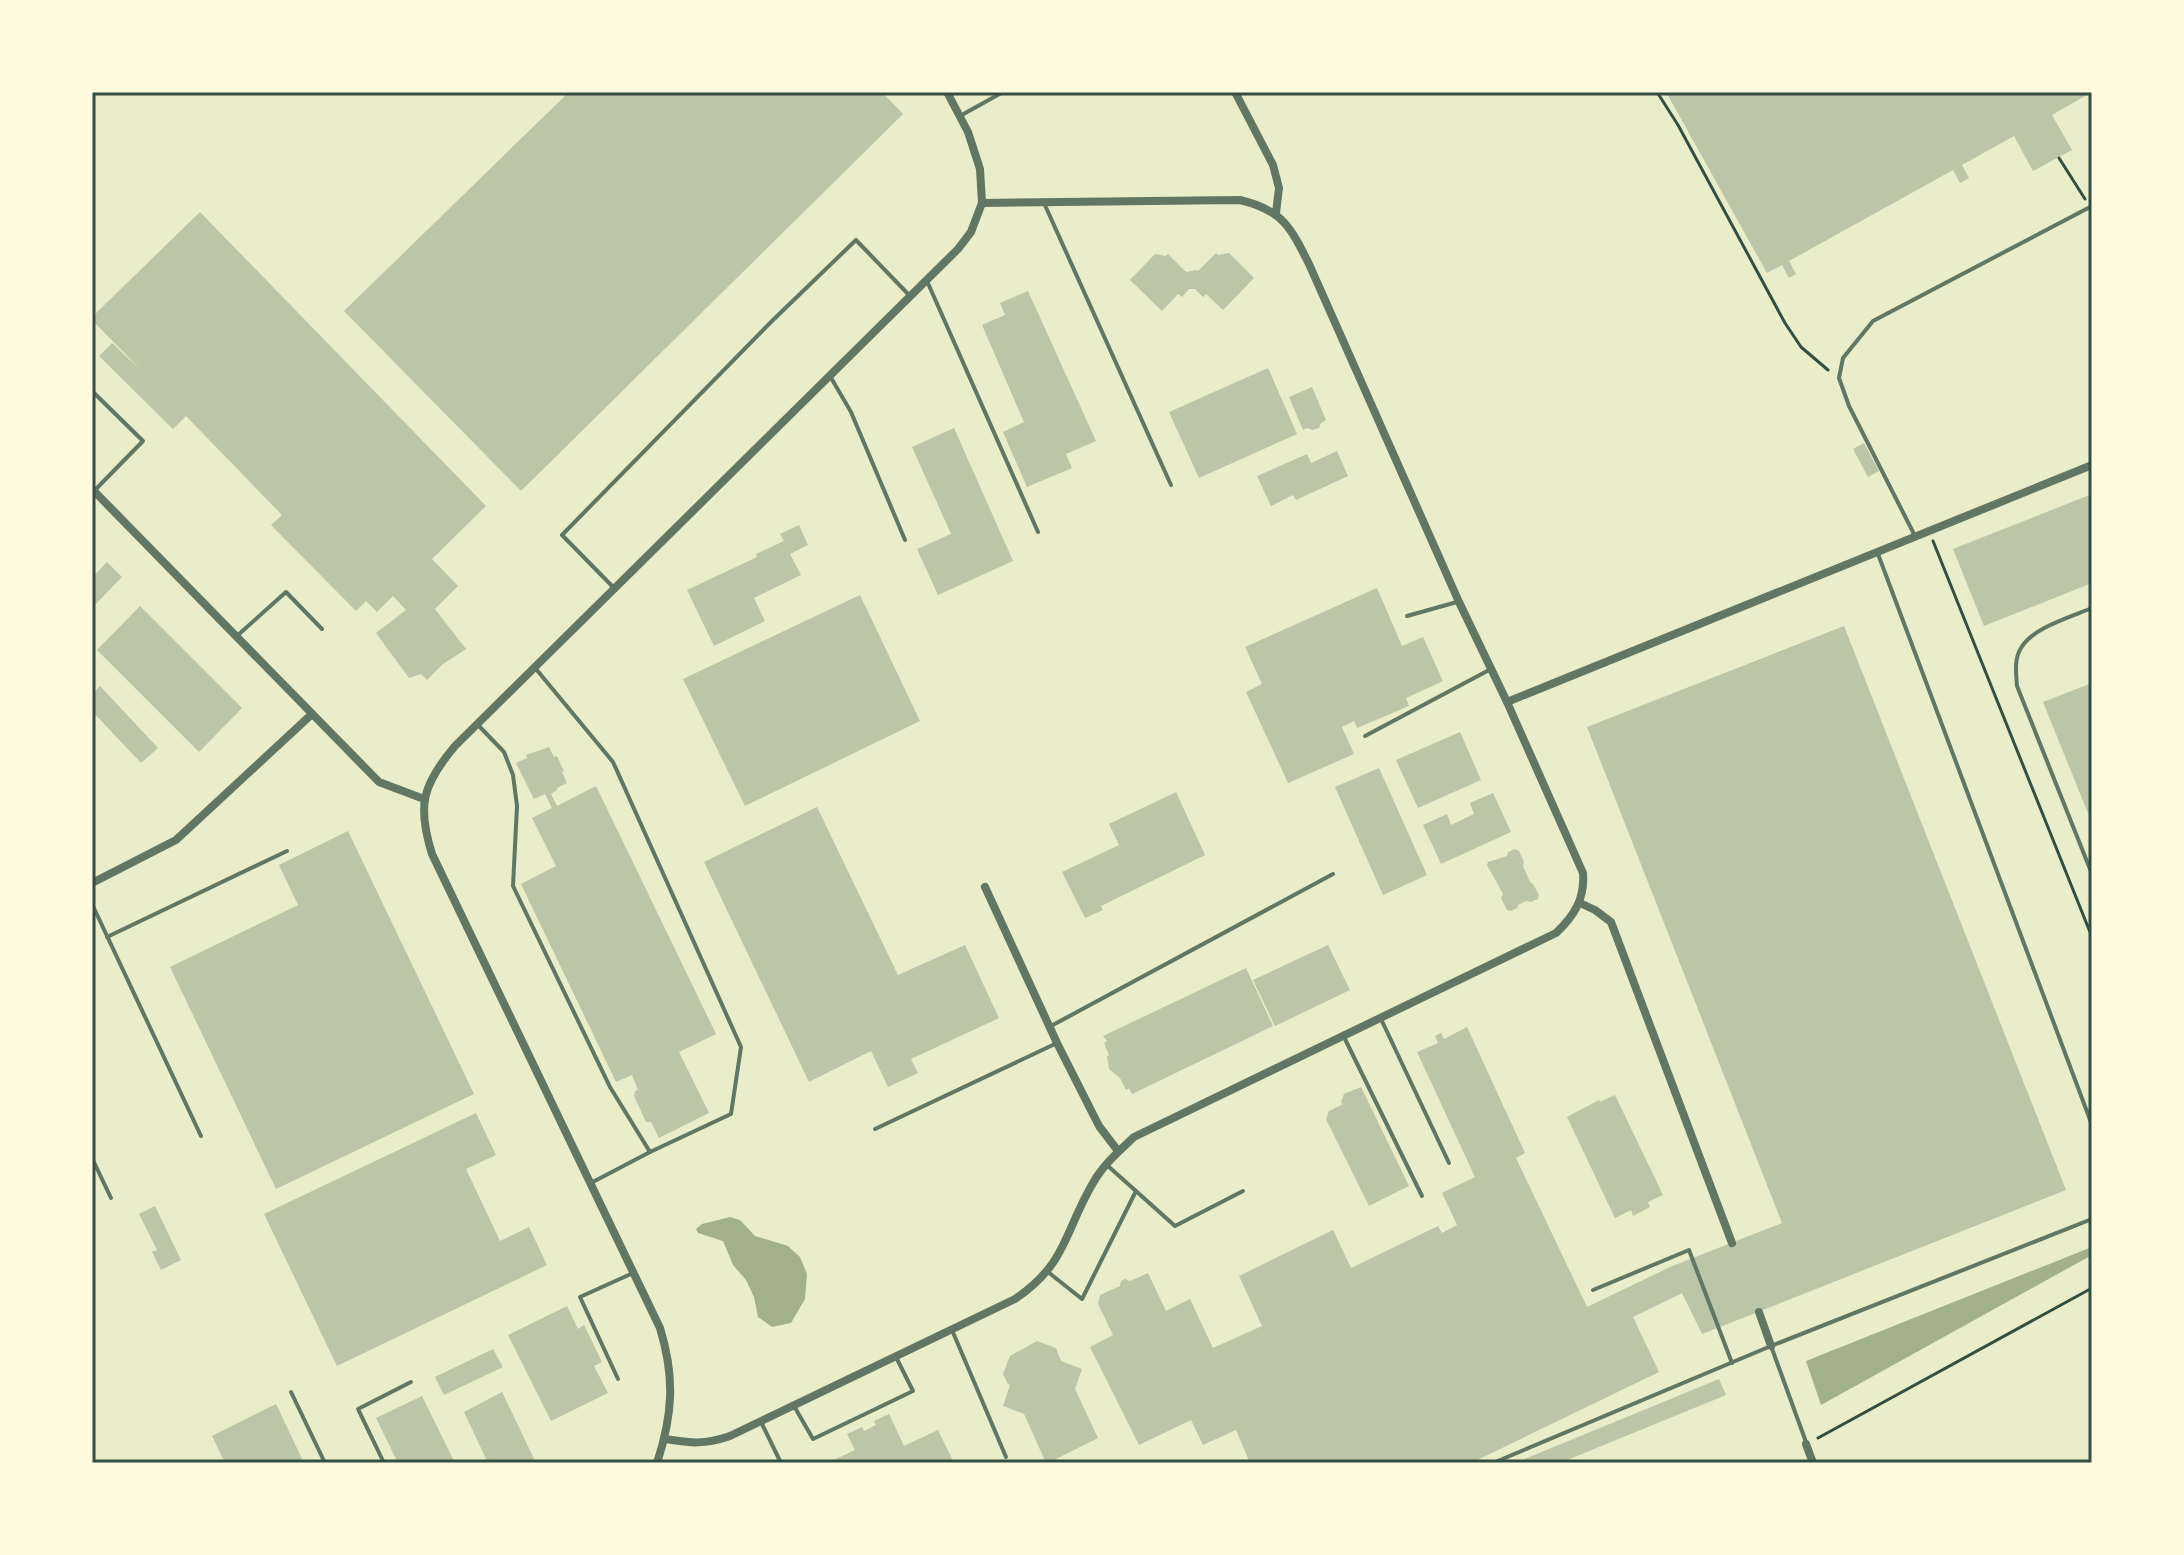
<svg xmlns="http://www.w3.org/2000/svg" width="2184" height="1555" font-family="Roboto,sans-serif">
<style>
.water{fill:#a3b18a}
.building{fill:#bcc5a7}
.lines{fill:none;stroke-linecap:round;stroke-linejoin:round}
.path{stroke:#344e41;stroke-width:3}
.service{stroke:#617663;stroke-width:4}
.minor{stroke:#617663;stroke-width:8}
.neatline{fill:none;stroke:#344e41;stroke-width:3}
</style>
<rect width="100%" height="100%" fill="#e9edc9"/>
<g class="water">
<polygon points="730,1217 740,1220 755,1236 788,1246 800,1257 807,1274 805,1299 791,1323 772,1327 758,1317 754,1297 746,1280 733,1265 723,1241 698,1233 696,1229 702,1224"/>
<polygon points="2092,1247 2092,1255 1821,1405 1806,1361"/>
</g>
<g class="building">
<polygon points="569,92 882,92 903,114 521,491 344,311"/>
<polygon points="1666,92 2092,92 2052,115 2072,150 2033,171 2014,136 1962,165 1969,178 1960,183 1953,170 1789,261 1796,274 1789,278 1782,265 1767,273"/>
<polygon points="200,212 486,506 432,559 458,586 435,609 466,649 443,664 427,680 421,674 409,678 376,633 406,610 393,596 377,612 366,601 356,611 271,525 282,515 186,416 173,429 99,356 112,343 140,369 92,320 92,317"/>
<polygon points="1216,253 1218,255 1229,253 1254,278 1223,310 1206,294 1203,297 1195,289 1189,289 1182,297 1178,294 1162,311 1130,280 1155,254 1166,256 1168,254 1186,272 1196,270 1198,271"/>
<polygon points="1028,291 1096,441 1066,454 1072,468 1027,487 1003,432 1024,422 982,325 1005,315 1000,303"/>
<polygon points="1268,368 1297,434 1199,478 1169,412"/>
<polygon points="1312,387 1326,420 1321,423 1319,428 1313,430 1307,428 1303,430 1289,397"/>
<polygon points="954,428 1013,561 938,595 917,549 951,534 912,447"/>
<polygon points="1864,443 1879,471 1868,477 1853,449"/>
<polygon points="1337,451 1348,476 1296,500 1293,495 1271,506 1257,476 1307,454 1311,463"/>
<polygon points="2092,494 2092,583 1984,626 1953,549"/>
<polygon points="799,525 808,545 790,554 801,575 754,598 765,621 714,646 687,590 757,557 756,554 784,541 780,534"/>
<polygon points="107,562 122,577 92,608 92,578"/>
<polygon points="1377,588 1402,646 1423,637 1443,681 1406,698 1409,706 1357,728 1354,721 1342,727 1354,754 1288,783 1246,692 1262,684 1245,647"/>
<polygon points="860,595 920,721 745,806 683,679"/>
<polygon points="140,606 242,708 199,752 97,650"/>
<polygon points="1844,626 2066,1190 1702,1334 1682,1293 1633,1317 1659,1372 1471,1463 1250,1463 1236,1430 1203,1445 1191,1420 1139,1445 1090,1347 1113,1335 1098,1304 1100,1295 1120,1286 1121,1281 1125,1279 1130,1281 1148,1273 1166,1311 1190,1299 1213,1348 1262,1326 1239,1276 1333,1230 1351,1268 1438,1226 1442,1233 1457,1225 1442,1193 1475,1177 1417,1052 1438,1043 1435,1036 1441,1033 1444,1039 1467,1027 1525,1153 1516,1158 1587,1307 1670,1267 1782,1223 1587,727"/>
<polygon points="2092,683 2092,823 2043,702"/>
<polygon points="100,686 158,748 141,763 92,711 92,694"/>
<polygon points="1460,732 1481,780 1418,808 1396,760"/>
<polygon points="549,747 554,757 557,756 564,771 562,772 567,783 557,788 557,790 551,794 557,806 596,786 716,1034 679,1052 709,1113 659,1138 651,1122 646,1122 634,1096 635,1091 638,1090 632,1075 616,1082 521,884 556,866 532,818 552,808 545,794 534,799 516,763 527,758 526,755"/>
<polygon points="1379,768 1427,875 1383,895 1335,787"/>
<polygon points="1176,792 1205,855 1101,906 1103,910 1085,918 1062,872 1119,845 1109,824"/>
<polygon points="1493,793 1511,832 1441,864 1423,825 1447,814 1451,825 1474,814 1470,803"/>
<polygon points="817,807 898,975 965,945 999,1018 911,1059 918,1073 888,1087 871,1051 809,1082 704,862"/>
<polygon points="348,831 474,1094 276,1189 170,967 298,905 279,865"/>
<polygon points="1515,849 1519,851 1524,862 1523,866 1530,882 1533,884 1539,895 1538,899 1531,902 1526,901 1518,905 1517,908 1511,911 1507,910 1501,898 1503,894 1487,865 1488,862 1507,856 1508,852"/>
<polygon points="1328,945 1350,990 1275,1026 1253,980"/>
<polygon points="1246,968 1273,1026 1132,1094 1129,1088 1126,1090 1120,1078 1109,1069 1107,1056 1109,1055 1104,1043 1107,1041 1103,1036"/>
<polygon points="1361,1087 1409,1186 1369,1206 1326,1119 1329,1111 1343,1104 1341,1102 1344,1094"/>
<polygon points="1615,1095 1663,1195 1648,1202 1650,1207 1633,1216 1631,1210 1615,1218 1567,1117 1599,1100 1600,1102"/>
<polygon points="476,1113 496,1155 466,1169 500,1241 529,1227 547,1265 337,1366 264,1214"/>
<polygon points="155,1206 181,1260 161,1270 152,1252 157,1250 139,1214"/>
<polygon points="567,1306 578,1329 584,1325 602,1362 594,1366 608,1393 551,1421 508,1335"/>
<polygon points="1037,1341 1056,1348 1061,1361 1082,1369 1075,1389 1098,1438 1048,1463 1046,1463 1024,1414 1003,1406 1010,1385 1008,1384 1003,1374 1010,1356"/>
<polygon points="493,1349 503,1367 444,1395 435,1377"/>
<polygon points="1719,1379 1726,1395 1560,1463 1515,1463"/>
<polygon points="502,1392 536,1463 488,1463 464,1412"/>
<polygon points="422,1396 455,1463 398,1463 376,1418"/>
<polygon points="276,1404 304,1463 225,1463 212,1436"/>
<polygon points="889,1414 904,1446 938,1430 954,1463 827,1463 855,1450 847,1434 862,1427 864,1431 876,1425 874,1421"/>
</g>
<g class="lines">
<g class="path">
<polyline points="1657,92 1678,125 1785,323 1801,347 1828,370"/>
<polyline points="2059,158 2085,199"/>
<polyline points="1933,541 2092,937"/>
<polyline points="1818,1438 2092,1288"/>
</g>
<g class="service">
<polyline points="960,116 1003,92"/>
<polyline points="1044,203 1171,485"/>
<polyline points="927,281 1038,532"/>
<polyline points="830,376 851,412 905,540"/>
<polyline points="92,391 143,441 96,489"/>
<polyline points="1915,536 1849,406 1839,378 1843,358 1873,321 2092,206"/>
<polyline points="1878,554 2092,1125"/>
<polyline points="614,588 562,535 772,321 856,240 909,295"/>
<path d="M2092 608C2071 617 2032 628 2021 648 2014 659 2016 673 2017 686L2092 874"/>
<polyline points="1407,616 1457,602"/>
<polyline points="238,635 286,592 322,629"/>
<polyline points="536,669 613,762 741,1047 731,1114 650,1152 589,1184"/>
<polyline points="478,725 504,752 513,775 517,806 513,886 610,1087 650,1152"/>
<polyline points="1365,736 1491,669"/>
<polyline points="92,904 201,1136"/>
<polyline points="107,937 287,851"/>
<polyline points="1381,1019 1449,1163"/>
<polyline points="1051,1026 1333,874"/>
<polyline points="1344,1037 1422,1196"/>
<polyline points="875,1129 1057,1043"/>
<polyline points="92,1158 111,1198"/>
<polyline points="1108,1166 1175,1226 1243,1191"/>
<polyline points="1048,1272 1082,1299 1136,1191"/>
<polyline points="1593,1290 1689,1250 1732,1363"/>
<polyline points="952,1330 1006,1457"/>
<polyline points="1771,1346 1806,1442"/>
<polyline points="618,1379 580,1297 633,1273"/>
<polyline points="291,1392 325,1463"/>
<polyline points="794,1406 813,1439 913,1391 896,1357"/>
<polyline points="761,1422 781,1463"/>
<polyline points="384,1463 358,1409 411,1382"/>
<polyline points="1493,1463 1771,1346 2092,1219"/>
</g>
<g class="minor">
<polyline points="1235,92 1273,165 1279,188 1276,213"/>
<polyline points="92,489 379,782 424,799"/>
<polyline points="1507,702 2092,465"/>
<polyline points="92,883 176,840 312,714"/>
<polyline points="985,887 1057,1043 1099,1126 1118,1151"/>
<polyline points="1580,903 1595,910 1611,922 1732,1243"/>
<polyline points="1759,1312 1771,1346"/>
<path d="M665 1439C691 1443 704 1445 730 1436L1015 1299C1067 1264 1064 1232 1093 1183 1103 1165 1119 1151 1134 1137L1556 933C1574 916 1585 899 1583 873L1507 702 1459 602 1309 264C1290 226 1282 210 1240 200L982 203"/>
<polyline points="1806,1444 1813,1463"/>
<path d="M657 1463C673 1414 675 1377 660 1328L432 854C417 806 422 785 455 746L958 249 971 232 982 203 980 169 968 132 947 92"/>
</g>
</g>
<rect width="2184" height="1555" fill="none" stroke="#fefae0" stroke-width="188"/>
<rect x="94" y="94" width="1996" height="1367" class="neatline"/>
</svg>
